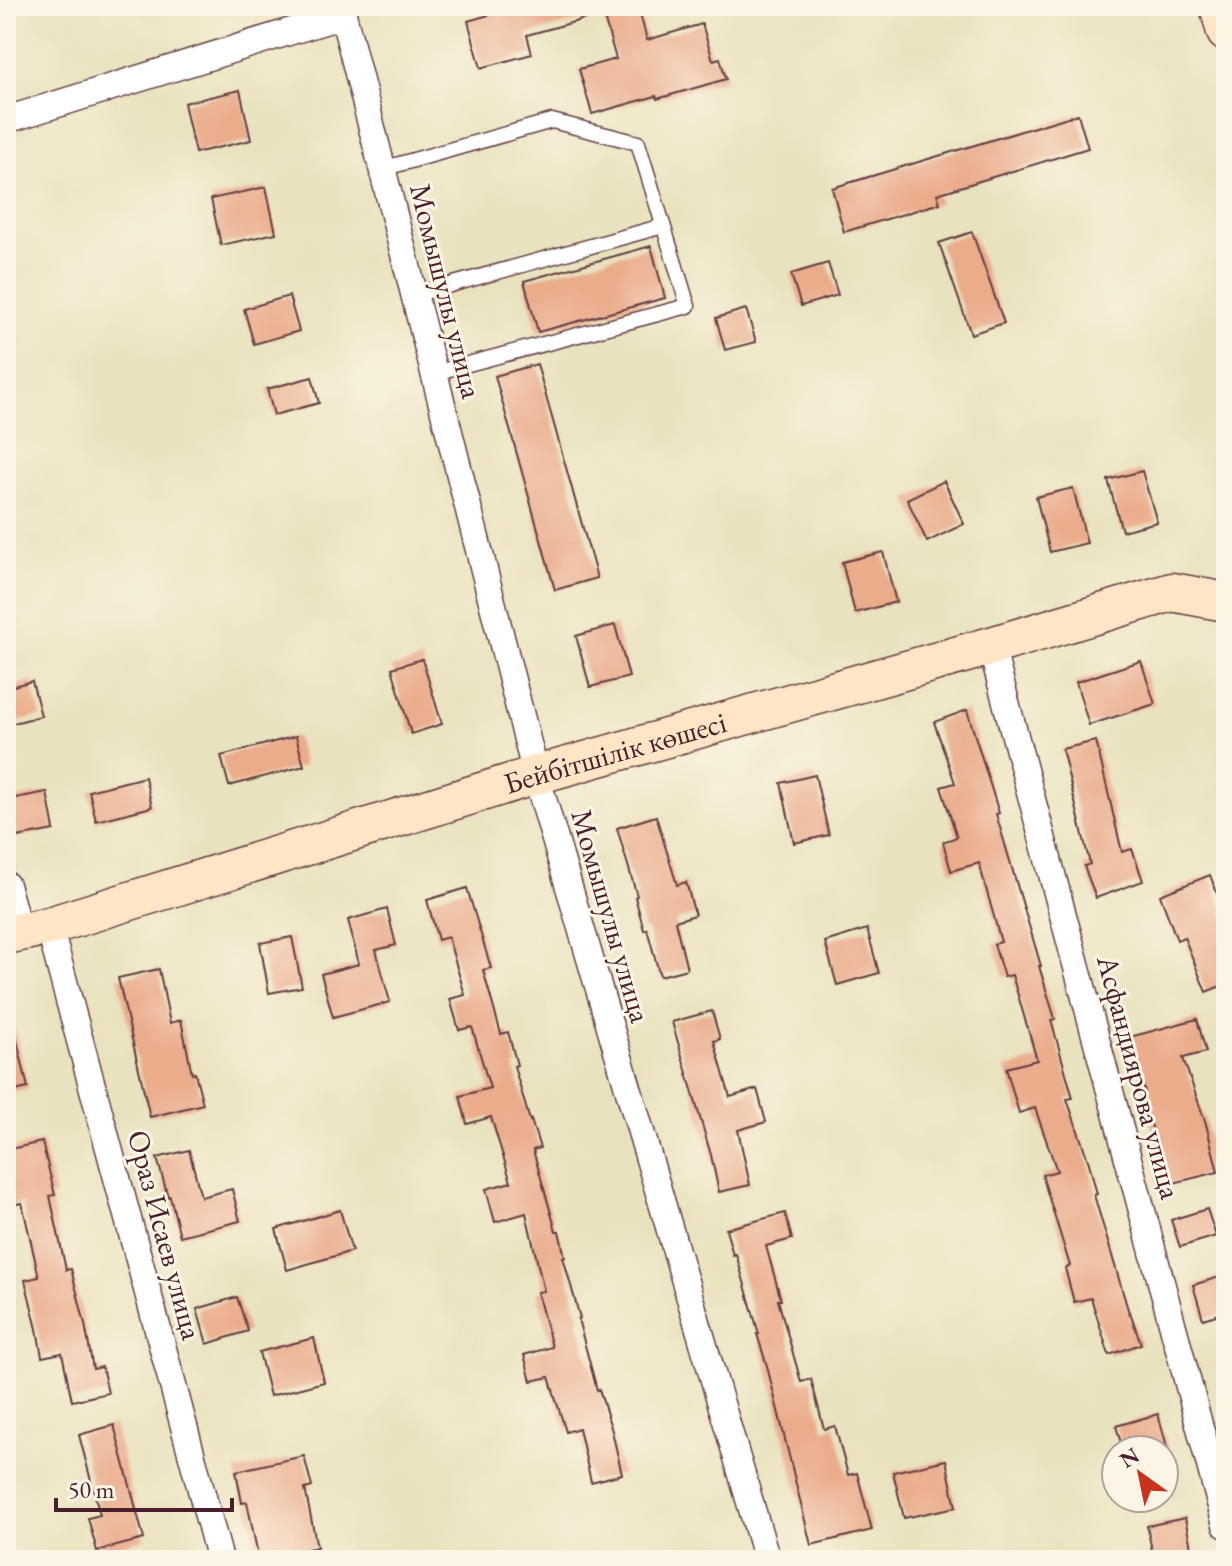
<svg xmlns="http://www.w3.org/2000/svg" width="1232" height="1566" font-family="'EB Garamond',serif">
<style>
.building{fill:#eaac8b}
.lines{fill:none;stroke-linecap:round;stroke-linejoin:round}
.lane-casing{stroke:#623c41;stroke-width:17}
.street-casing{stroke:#623c41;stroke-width:29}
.secondary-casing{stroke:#623c41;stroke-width:41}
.lane{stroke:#fff;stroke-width:14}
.street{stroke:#fff;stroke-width:26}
.secondary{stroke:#fee5c5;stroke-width:38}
.labels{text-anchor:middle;stroke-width:6;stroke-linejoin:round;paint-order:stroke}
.street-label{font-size:30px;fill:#4a1f2b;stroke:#fcf5e5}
</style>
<rect width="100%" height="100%" fill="#fcf5e5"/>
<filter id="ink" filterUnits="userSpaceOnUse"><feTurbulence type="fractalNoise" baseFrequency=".0125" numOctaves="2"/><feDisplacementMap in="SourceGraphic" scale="16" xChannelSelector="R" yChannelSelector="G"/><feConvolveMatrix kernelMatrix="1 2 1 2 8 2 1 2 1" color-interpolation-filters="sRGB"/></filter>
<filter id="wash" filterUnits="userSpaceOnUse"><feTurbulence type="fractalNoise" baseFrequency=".006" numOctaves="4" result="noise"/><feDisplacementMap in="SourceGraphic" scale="32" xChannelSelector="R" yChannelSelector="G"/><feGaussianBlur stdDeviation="1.8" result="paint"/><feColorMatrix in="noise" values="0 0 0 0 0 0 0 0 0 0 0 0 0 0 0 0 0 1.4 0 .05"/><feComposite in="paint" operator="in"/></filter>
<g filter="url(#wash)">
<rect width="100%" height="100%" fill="#e9e2be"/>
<g id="blocks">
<g class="building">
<polygon points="505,6 638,6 647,40 702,24 713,60 720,58 726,79 657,99 656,96 592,114 579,69 616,59 603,14 527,35 532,54 481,68 468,21 506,10"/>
<polygon points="240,90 251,140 195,153 184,103"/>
<polygon points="1078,114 1088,148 937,194 940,203 844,232 832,188"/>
<polygon points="266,187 276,233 221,245 211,199"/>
<polygon points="972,232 1004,323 971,334 939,243"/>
<polygon points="651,246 665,298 538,332 524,281"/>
<polygon points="828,263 838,295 801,306 791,274"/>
<polygon points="289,296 299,331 254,344 244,309"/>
<polygon points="746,309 756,342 725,350 716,318"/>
<polygon points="537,364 597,578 555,590 495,376"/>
<polygon points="312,377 319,403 274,415 267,389"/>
<polygon points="1142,471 1157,522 1122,531 1108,480"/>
<polygon points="944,481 964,524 927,542 907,499"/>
<polygon points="1073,488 1087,543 1050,552 1036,497"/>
<polygon points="883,552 896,602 855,613 842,562"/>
<polygon points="615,625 629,677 590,687 576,636"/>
<polygon points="422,659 442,724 411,734 392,668"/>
<polygon points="1141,661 1155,704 1089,725 1076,682"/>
<polygon points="32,681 41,716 6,725 6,688"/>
<polygon points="967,710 999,813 996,814 1041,966 1039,966 1055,1019 1051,1020 1073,1098 1067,1099 1089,1163 1097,1194 1094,1195 1129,1313 1130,1312 1141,1344 1109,1355 1091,1298 1074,1302 1065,1268 1070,1266 1042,1175 1057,1171 1035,1108 1019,1113 1006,1068 1037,1060 1012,975 1004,977 994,944 1001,942 979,863 951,871 943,842 957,837 941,787 955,783 934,722"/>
<polygon points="296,736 304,766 229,786 221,756"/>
<polygon points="1096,741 1122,852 1132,849 1143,881 1096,898 1084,866 1090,864 1062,749"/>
<polygon points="815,775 829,835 794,843 781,783"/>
<polygon points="145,777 152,807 96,821 89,791"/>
<polygon points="47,792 54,830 17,837 10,799"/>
<polygon points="656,816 677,885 686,882 695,915 675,921 687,969 660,976 647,929 644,930 635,897 637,896 617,828"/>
<polygon points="1210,875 1226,917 1226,984 1206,992 1184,937 1177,940 1160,895"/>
<polygon points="467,888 491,968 483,970 501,1034 508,1032 517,1065 514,1066 530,1121 531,1120 540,1148 533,1150 556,1231 559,1231 565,1257 563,1257 580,1318 578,1319 597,1390 599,1389 612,1431 622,1474 591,1482 579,1428 566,1432 549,1377 531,1381 524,1355 552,1347 537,1292 544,1291 526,1213 495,1222 486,1189 511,1182 491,1117 467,1124 460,1096 490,1088 472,1027 459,1030 450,999 465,995 448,937 438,940 427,900"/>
<polygon points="387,909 396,945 376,950 390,1002 333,1017 321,974 359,964 348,920"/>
<polygon points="867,929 879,973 837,985 825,942"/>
<polygon points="292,937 302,987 269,993 260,943"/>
<polygon points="159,969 170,1023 181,1020 192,1074 195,1073 203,1104 150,1117 118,978"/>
<polygon points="712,1011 720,1039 714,1041 730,1097 757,1089 766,1122 738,1130 750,1185 719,1192 711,1155 672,1022"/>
<polygon points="1197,1019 1206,1052 1183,1058 1206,1124 1218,1172 1161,1186 1152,1152 1160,1150 1140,1093 1145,1092 1130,1037"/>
<polygon points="14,1028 28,1088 6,1093 6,1029"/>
<polygon points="42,1142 55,1195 50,1196 66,1270 71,1269 85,1324 93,1369 102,1367 108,1393 72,1401 62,1353 42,1357 37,1329 25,1280 39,1277 22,1203 6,1206 6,1150"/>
<polygon points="189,1150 201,1197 232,1189 240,1221 180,1236 170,1196 168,1197 157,1158"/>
<polygon points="1207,1209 1216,1236 1180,1247 1171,1220"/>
<polygon points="340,1210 352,1251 287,1270 276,1229"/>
<polygon points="785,1213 792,1239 766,1246 781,1300 778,1300 801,1382 811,1379 824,1429 835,1426 848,1475 857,1473 872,1530 811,1545 767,1366 757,1334 759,1334 736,1254 733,1255 726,1229"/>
<polygon points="1226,1275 1226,1312 1203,1319 1193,1285"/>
<polygon points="237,1297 248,1331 207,1344 197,1309"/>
<polygon points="314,1338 324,1382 270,1396 259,1352"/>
<polygon points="1158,1414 1168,1450 1123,1450 1116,1426"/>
<polygon points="114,1425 144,1539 97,1551 88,1518 100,1515 79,1435"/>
<polygon points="304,1456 312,1487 305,1489 317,1547 259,1560 247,1502 242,1503 236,1471"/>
<polygon points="946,1460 956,1507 904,1518 893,1472"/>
<polygon points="1185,1518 1192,1552 1154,1560 1147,1526"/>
</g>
</g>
</g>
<g filter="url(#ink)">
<use href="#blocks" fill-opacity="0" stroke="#623c41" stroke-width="2"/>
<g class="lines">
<g class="lane-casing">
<g id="lane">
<polyline points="382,169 552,121 638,143 688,306 434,373"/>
<polyline points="414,295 663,226"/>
</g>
</g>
<g class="street-casing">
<g id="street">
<polyline points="341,6 536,775 767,1560"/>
<polyline points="6,120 343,15"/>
<polyline points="991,646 1226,1525"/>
<polyline points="6,885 19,931"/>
<polyline points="49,926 220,1560"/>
</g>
</g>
<g class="secondary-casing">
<g id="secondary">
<polyline points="1219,6 1226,32"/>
<path id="s1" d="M6 935 49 926 536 775 991 646 1172 592 1226 602"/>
</g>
</g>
<use href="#lane" class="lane"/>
<use href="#street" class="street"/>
<use href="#secondary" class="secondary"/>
</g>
</g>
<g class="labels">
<g class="street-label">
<text transform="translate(446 291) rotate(76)" y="10">Момышулы улица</text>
<text dy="10" stroke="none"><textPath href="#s1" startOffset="636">Бейбітшілік көшесі</textPath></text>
<text transform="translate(611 916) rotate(74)" y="10">Момышулы улица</text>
<text transform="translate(1139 1077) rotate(75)" y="10">Асфандиярова улица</text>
<text transform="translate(165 1235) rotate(75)" y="10">Ораз Исаев улица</text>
</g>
</g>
<rect width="1232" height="1566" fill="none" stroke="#fcf5e5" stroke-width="32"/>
<g transform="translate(1140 1474) rotate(327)"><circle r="38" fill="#fcf5e5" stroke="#b59f9b" stroke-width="2"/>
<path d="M0-6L14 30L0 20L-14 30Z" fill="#c8321e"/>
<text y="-12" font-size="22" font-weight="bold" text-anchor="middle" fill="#4a1f2b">N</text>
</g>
<path d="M56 1498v12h176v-12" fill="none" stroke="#4a1f2b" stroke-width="4"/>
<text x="68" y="1498" font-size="24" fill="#4a1f2b" stroke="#fcf5e5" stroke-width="6" paint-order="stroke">50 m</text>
</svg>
